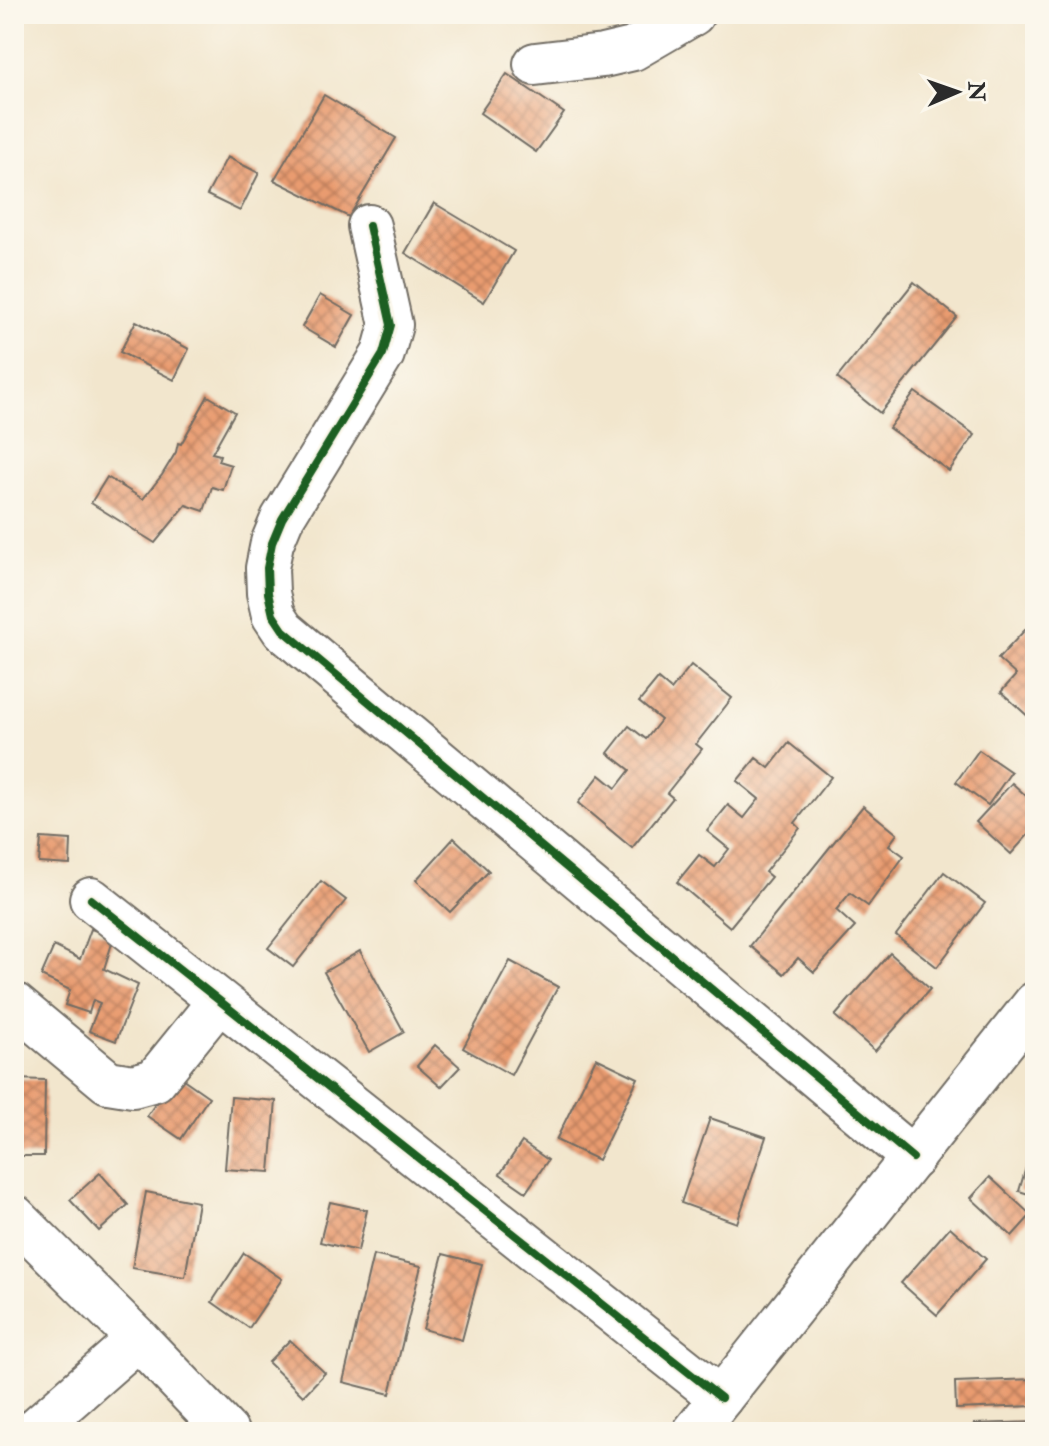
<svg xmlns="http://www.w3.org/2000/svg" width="1049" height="1446" font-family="'IM FELL Double Pica',serif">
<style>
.building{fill:url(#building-cross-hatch)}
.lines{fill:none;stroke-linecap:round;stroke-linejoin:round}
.minor-casing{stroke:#716c64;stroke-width:46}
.minor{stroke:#fff;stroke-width:42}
.cycleway-casing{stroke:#fbf7ec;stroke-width:13}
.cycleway{stroke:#1b5e20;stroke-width:8}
</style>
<defs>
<pattern id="building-cross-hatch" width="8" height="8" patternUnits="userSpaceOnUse" patternTransform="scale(2)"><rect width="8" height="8" fill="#e99b70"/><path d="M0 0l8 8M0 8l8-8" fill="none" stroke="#bd7f5c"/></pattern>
</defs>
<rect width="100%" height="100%" fill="#fbf7ec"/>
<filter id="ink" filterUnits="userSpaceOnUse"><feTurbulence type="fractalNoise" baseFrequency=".0125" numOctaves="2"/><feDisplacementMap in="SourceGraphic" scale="16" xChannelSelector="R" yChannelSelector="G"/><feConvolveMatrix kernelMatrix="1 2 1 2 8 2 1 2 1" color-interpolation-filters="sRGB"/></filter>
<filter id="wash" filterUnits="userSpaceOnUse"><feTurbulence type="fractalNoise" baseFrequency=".006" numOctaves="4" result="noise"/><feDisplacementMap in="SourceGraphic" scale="32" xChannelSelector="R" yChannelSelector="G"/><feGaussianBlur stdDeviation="1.8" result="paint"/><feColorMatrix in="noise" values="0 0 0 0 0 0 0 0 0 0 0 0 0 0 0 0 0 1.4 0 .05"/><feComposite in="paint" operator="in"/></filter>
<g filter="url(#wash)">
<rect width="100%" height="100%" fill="#f2e6cd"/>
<g id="blocks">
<g class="building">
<polygon points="507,74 564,113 536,152 480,113"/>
<polygon points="324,95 396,138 349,217 274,180"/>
<polygon points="227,157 259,173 240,211 207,195"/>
<polygon points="434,203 514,251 484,302 405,253"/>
<polygon points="914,282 957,317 880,413 837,378"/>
<polygon points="320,295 354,315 336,347 302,327"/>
<polygon points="136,321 189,349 174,380 120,352"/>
<polygon points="915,392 975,435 949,471 889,428"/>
<polygon points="208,396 235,412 212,453 220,455 218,461 231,465 223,490 212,487 204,511 186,505 155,543 91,503 107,477 143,499 162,475 176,452 178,443 181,444"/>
<polygon points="1035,619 1035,715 1031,719 1001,692 1016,675 998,659"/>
<polygon points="691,665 732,698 696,744 702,749 667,793 673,798 632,848 578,803 600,775 616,788 630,770 608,753 629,726 646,739 661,720 639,702 658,679 671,690"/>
<polygon points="789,743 831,777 795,823 800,828 765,872 771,877 730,927 677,882 699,855 715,867 729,849 707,831 728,805 744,818 759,799 737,781 756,758 769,768"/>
<polygon points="979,750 1011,772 988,805 956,782"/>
<polygon points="1012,783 1035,804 1035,827 1011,854 976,822"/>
<polygon points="863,806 897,834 889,845 904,856 868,906 850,893 836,910 855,927 814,972 798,958 784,974 750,946"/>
<polygon points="41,838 71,840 70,865 39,863"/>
<polygon points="454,838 489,871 450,912 416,880"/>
<polygon points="944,872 985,903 937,967 896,935"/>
<polygon points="321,881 346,900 293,967 268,948"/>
<polygon points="91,929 114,937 104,969 138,985 116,1041 89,1031 100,1003 93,1000 89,1013 65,1005 70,990 41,976 54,946 80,959"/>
<polygon points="360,951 404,1032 369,1052 324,972"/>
<polygon points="890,953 930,989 875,1051 835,1016"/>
<polygon points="510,961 558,987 511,1075 463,1048"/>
<polygon points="435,1045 460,1067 441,1087 417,1066"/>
<polygon points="596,1058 638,1078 598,1160 556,1140"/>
<polygon points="176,1074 209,1097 181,1139 147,1116"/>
<polygon points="14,1079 45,1080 44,1156 14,1156"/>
<polygon points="231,1097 276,1101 270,1172 225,1169"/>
<polygon points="710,1118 766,1137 737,1223 681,1203"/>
<polygon points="522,1142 548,1160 526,1192 500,1174"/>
<polygon points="1030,1154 1035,1155 1035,1196 1019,1191"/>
<polygon points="100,1173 128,1205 99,1231 70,1200"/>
<polygon points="990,1177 1031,1215 1012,1236 971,1198"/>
<polygon points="146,1192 198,1202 185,1277 132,1268"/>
<polygon points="330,1202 367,1210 358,1251 320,1242"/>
<polygon points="950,1227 986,1259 937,1315 901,1283"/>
<polygon points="244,1253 282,1279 249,1328 212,1302"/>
<polygon points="443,1254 482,1264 462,1340 423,1329"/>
<polygon points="373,1255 421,1266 390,1394 343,1382"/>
<polygon points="290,1340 325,1373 303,1396 268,1362"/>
<polygon points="1035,1379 1035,1406 956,1409 955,1382"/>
<polygon points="1034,1422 1034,1432 974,1432 974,1424"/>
</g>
</g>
</g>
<g filter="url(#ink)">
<use href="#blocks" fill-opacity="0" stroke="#716c64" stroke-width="2"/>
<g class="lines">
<g class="minor-casing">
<g id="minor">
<polyline points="535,64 603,56 633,49 693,14"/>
<polyline points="369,226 391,325 383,354 282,519 272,543 267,568 268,593 273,615 283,630 913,1158"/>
<polyline points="91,899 721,1398"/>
<polyline points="14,1004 108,1082 133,1086 155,1080 219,1001"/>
<polyline points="14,1216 138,1339 227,1432"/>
<polyline points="32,1432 138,1339"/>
<polyline points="694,1432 1035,1003"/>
</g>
</g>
<use href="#minor" class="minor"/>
<g class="cycleway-casing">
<g id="cycleway">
<polyline points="369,226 391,325 383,354 282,519 272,543 267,568 268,593 273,615 283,630 913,1158"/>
<polyline points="91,899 721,1398"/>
</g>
</g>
<use href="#cycleway" class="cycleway"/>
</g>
</g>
<rect width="1049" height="1446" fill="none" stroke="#fbf7ec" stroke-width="48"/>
<g transform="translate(957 92) rotate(88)" stroke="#fbf7ec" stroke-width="6" paint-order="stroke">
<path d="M0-6L14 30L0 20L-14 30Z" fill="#2b2b2b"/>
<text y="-12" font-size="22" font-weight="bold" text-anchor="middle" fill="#2b2b2b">N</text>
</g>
</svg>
